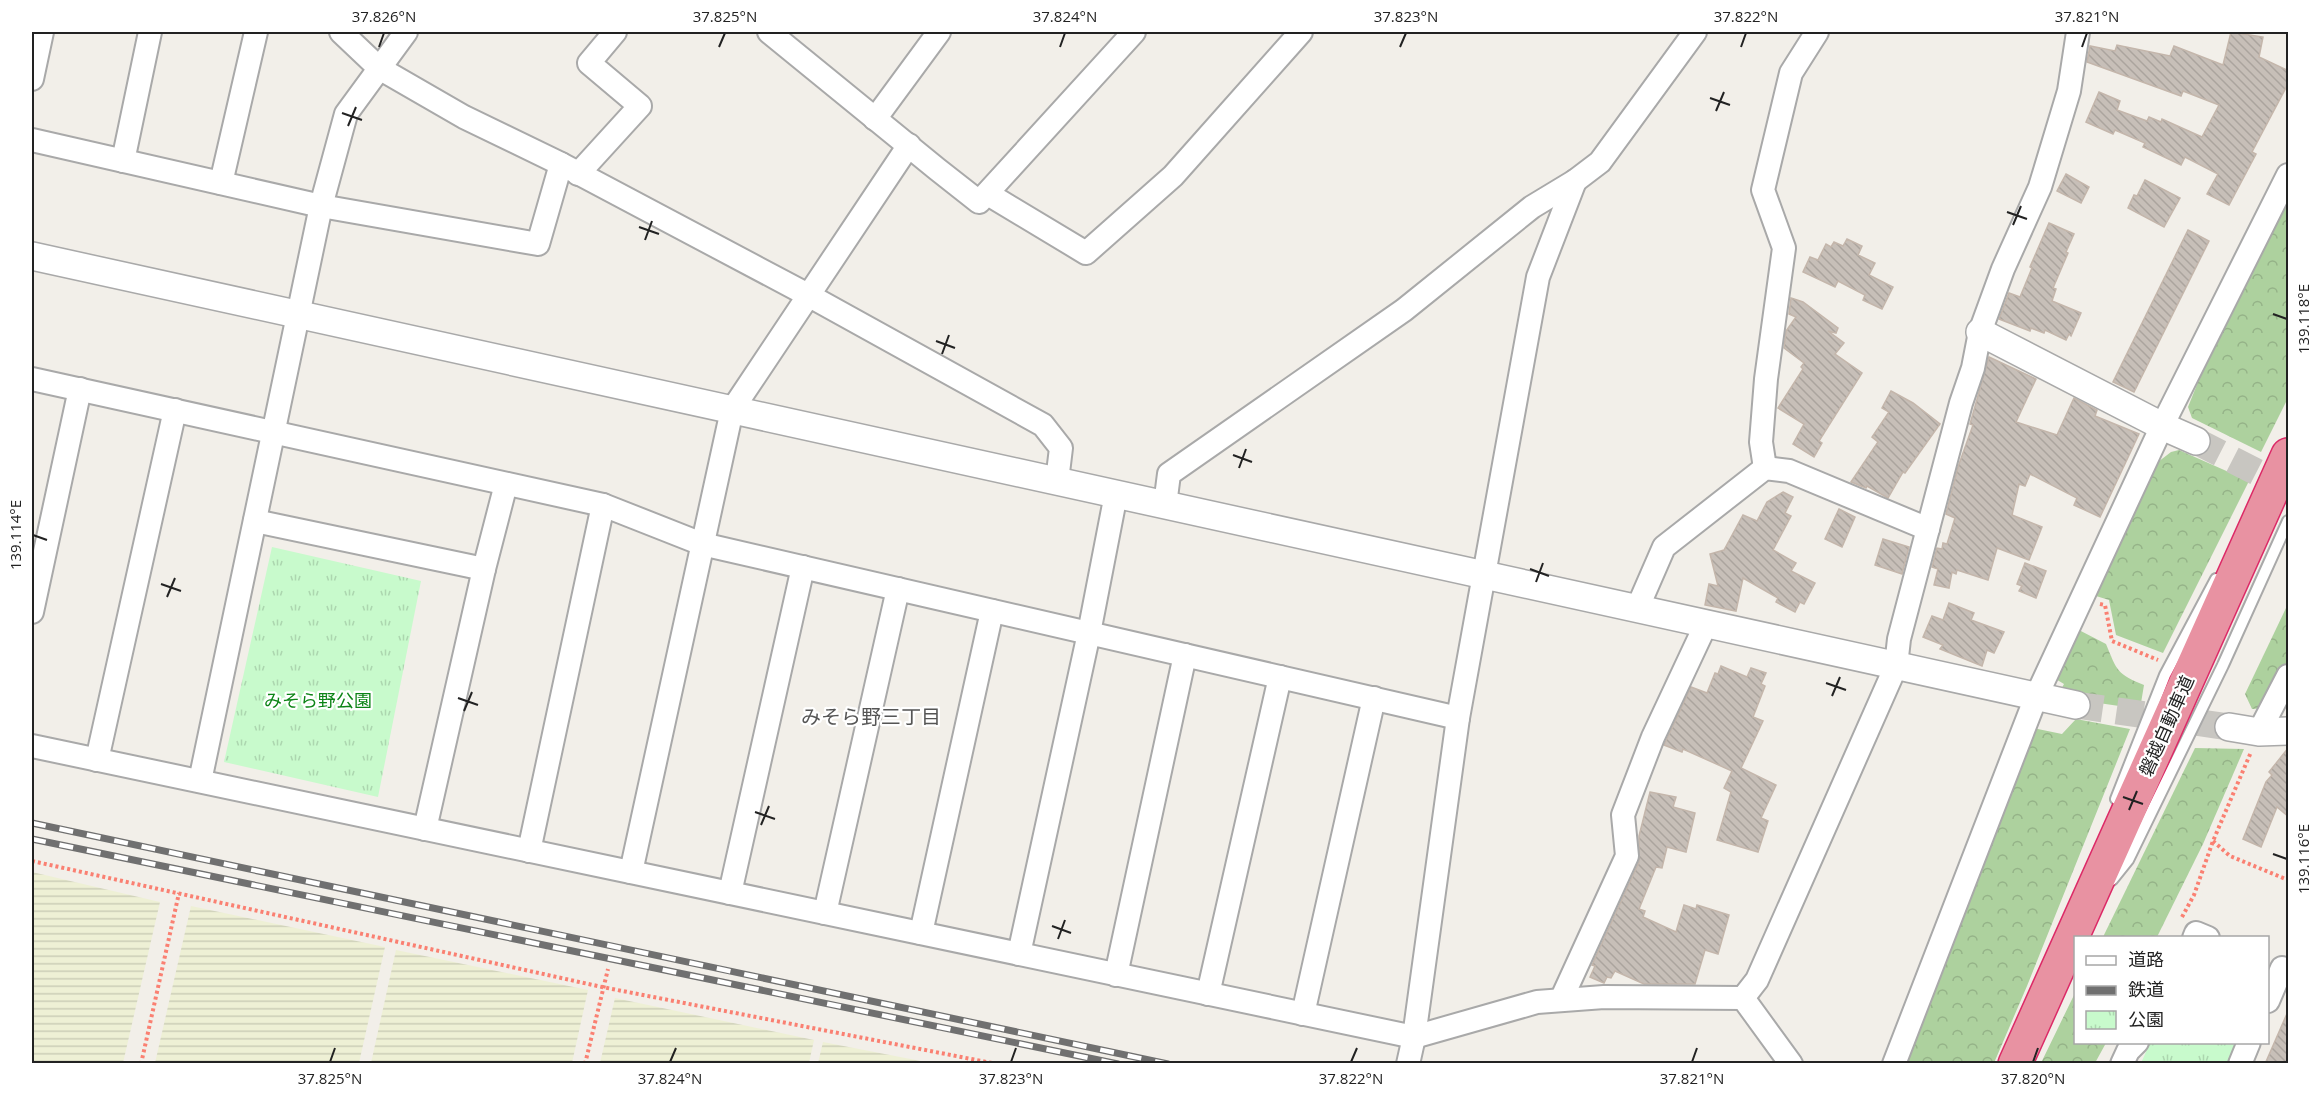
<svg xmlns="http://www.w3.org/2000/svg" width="2320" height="1095" font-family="'Open Sans','Noto Sans JP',sans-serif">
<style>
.farmland{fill:url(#farmland-rules)}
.forest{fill:url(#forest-crowns)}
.park{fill:url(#park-tufts)}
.building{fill:url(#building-back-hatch);stroke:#c4b6ab;stroke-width:1.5}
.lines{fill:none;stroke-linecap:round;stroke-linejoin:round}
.tertiary-tunnel{stroke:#c8c6c1;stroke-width:27;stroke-dasharray:27 14;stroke-linecap:butt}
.service-casing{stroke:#a9a9a9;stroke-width:14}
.minor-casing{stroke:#a9a9a9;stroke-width:26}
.tertiary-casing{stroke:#a9a9a9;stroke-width:30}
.motorway-casing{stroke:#dc2a67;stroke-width:36}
.path{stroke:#fa8072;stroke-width:4;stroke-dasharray:3 3;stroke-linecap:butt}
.service{stroke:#fff;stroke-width:10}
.minor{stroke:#fff;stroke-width:22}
.tertiary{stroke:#fff;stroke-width:27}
.motorway{stroke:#e892a2;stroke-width:33}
.rail-casing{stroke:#707070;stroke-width:7}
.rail{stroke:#fff;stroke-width:4.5;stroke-dasharray:14;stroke-linecap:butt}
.ticks{fill:none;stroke:#222;stroke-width:2}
.labels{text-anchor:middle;stroke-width:4.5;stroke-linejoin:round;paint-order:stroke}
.park-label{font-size:18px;fill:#0c8416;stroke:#fff}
.street-label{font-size:18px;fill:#222;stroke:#fff}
.neighbourhood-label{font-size:20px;fill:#555;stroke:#fff}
.neatline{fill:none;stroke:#222;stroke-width:2}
.ticks-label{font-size:15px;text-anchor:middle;fill:#222}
</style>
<defs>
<pattern id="farmland-rules" width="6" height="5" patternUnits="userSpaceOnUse" patternTransform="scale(1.5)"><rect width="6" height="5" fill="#eef0d5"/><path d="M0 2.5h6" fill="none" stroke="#ccceb7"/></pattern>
<pattern id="forest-crowns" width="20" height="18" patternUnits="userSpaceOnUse" patternTransform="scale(1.5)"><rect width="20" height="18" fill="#add19e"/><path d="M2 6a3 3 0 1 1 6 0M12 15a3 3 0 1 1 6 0" fill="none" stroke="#95b388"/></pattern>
<pattern id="park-tufts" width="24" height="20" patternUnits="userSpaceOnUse" patternTransform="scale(1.5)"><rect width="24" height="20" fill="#c8facc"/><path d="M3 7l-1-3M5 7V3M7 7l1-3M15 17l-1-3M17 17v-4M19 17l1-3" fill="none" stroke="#acd6af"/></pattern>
<pattern id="building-back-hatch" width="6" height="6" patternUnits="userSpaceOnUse" patternTransform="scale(1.5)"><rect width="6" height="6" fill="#c7bfb8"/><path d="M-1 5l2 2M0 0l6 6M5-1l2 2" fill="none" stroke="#aba49e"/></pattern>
</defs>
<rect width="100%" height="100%" fill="#f2efe9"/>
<g class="farmland">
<polygon points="32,872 160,902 123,1063 32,1063"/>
<polygon points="191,906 385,947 359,1063 155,1063"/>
<polygon points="396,950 588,990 572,1063 371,1063"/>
<polygon points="615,998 814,1040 809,1063 600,1063"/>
<polygon points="823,1042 931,1063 818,1063"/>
</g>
<g class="forest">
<polygon points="2288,195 2288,398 2261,452 2192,418 2188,407 2200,377"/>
<polygon points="2179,450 2249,481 2163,653 2116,635 2109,600 2096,596 2158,462 2171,452"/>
<polygon points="2286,608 2288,609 2288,666 2267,708 2252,709 2245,694"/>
<path d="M2077 629 2106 644C2117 671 2117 674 2144 685L2140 709 2057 697 2064 684 2054 678Z"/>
<polygon points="2076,719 2130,729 2027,986 1994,1063 1900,1064 2033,728 2062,734"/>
<polygon points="2195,748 2244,749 2203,844 2157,937 2103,937"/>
<polygon points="2075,993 2076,1042 2106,1043 2095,1063 2041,1063"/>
</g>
<g class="park">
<polygon points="272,547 421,581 378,797 224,762"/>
<polygon points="2150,1043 2150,1042 2236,1043 2228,1063 2141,1063"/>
</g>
<g class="building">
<polygon points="2231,32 2263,37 2259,57 2289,71 2289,82 2252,152 2256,154 2229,205 2207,194 2218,174 2185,157 2181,165 2143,147 2145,143 2115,130 2113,134 2086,122 2099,92 2120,101 2117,110 2147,121 2149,117 2161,122 2162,119 2202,137 2219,105 2183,91 2181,96 2087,62 2090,46 2115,51 2117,45 2170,56 2174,46 2223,65"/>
<polygon points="2066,174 2089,187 2081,203 2057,191"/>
<polygon points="2145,180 2180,198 2164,227 2128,208 2134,195 2137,196"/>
<polygon points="2049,223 2074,234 2066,252 2068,253 2053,288 2056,289 2052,301 2081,313 2071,336 2069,334 2066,340 2045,330 2044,333 2031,328 2030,331 1999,319 2009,293 2020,297 2032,268 2030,267"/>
<polygon points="2188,230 2209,241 2134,392 2113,382"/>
<polygon points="1847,239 1862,246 1858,255 1875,263 1869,275 1893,287 1882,309 1863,300 1865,295 1838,281 1835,287 1803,272 1810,257 1818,260 1826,244 1831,247 1834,242 1843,246"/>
<polygon points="1791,298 1803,302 1838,328 1836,333 1828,331 1844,343 1835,354 1862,373 1819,441 1822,443 1814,457 1793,444 1804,424 1778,408 1803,369 1801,367 1804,363 1784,348 1786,331 1796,317 1789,314"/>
<polygon points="1989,357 2036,379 2016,422 2057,435 2074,398 2097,410 2095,416 2139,434 2100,517 2074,505 2077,498 2030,474 2025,486 2019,484 2012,515 2042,527 2029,560 1997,548 1988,580 1957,570 1956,574 1952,572 1949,588 1934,585 1938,569 1932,567 1937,548 1942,549 1943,543 1947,544 1955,518 1946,514 1958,467 1973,425 1970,424"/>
<polygon points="1891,391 1913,403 1940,424 1905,473 1903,472 1888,498 1867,486 1866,488 1851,482 1878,442 1872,437 1889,412 1882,408"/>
<polygon points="1783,492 1793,497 1785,513 1791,516 1773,550 1796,563 1791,571 1815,583 1804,604 1800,602 1795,612 1776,602 1778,598 1743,578 1736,611 1705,605 1709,584 1718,586 1710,554 1724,550 1743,515 1757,521 1767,502"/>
<polygon points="1839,509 1855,517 1842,547 1825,539"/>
<polygon points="1883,539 1909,547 1902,574 1875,565"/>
<polygon points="2025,563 2046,571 2036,598 2019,591 2022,586 2017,584"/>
<polygon points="1949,603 1974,613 1971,620 2004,632 1994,653 1987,650 1982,666 1940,649 1943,645 1923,637 1932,616 1943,620"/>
<polygon points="1721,666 1747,677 1751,668 1766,673 1761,684 1765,686 1753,717 1763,721 1741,768 1776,785 1761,818 1768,821 1758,852 1717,840 1731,792 1724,788 1732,771 1683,749 1682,752 1664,745 1691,687 1707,693 1715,673 1718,674"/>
<polygon points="2289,747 2289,817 2277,807 2261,847 2243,839 2266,782 2272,775 2269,772"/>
<polygon points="1650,792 1676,797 1673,807 1695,813 1686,852 1667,847 1662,868 1656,867 1639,909 1645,911 1643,917 1676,932 1684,905 1696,909 1697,905 1729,915 1718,954 1705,950 1695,984 1644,984 1615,971 1611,978 1607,977 1604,983 1590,977 1595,966 1592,965 1639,862 1639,836"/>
<polygon points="2289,1009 2289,1064 2265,1064"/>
</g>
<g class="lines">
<g class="tertiary-tunnel">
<polyline points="2196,441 2288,488"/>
<polyline points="2076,705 2229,727"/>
</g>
<g class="service-casing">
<g id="service">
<polyline points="2116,799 2165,675 2216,579"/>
<polyline points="2112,880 2128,860 2223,665 2288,521"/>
</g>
</g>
<g class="minor-casing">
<g id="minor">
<polyline points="341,32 379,68 464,117 561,164 808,295 1043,425 1061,448 1057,481"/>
<polyline points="769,32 937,169 979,202 1134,32"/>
<polyline points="32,79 42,32"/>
<polyline points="875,119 939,32"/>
<polyline points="32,140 321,206 538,244 561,164"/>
<polyline points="123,161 150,32"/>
<polyline points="578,174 640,106 589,63 615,32"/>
<polyline points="221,183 256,32"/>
<polyline points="988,194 1086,253 1173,176 1301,32"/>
<polyline points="32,379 603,505 702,544 1458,718"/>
<polyline points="1765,468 1761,442 1766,379 1784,248 1763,190 1791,73 1817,32"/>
<polyline points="1165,505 1169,474 1404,310 1532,207 1575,181 1600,162 1695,32"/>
<polyline points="255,521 484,569"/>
<polyline points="1637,609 1664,547 1765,468 1789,471 1928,529"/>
<polyline points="32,612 80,389"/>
<polyline points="2259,732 2288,676"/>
<polyline points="32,746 1414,1037 1537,1002 1604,997 1743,998 1757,980 1896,666 1899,639 1961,403 1973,368 1980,332 2003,269 2040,187 2069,91 2078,32"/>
<polyline points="97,760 175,410"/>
<polyline points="200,781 321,206 346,114 406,32"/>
<polyline points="425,829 484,569 506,484"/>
<polyline points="529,851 603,505"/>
<polyline points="631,872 732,410 909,145"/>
<polyline points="730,893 803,567"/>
<polyline points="825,913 898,589"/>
<polyline points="921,933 992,611"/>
<polyline points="2194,938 2196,933 2208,938"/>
<polyline points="1019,954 1089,633 1116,494"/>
<polyline points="1116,975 1185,655"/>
<polyline points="1208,994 1280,677"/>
<polyline points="1743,998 1791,1064"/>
<polyline points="1561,1000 1627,856 1623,815 1653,737 1706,624"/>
<polyline points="2268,1001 2282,968"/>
<polyline points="1303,1014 1374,698"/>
<polyline points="1408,1064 1414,1037 1458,718 1538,277 1575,181"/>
<polyline points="1894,1064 2036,697 2162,426 2288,175"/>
<polyline points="2122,1064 2128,1051 2137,1042"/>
<polyline points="2240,1064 2249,1042"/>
</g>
</g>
<g class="tertiary-casing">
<g id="tertiary">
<polyline points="32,256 2076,705"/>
<polyline points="1980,332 2162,426 2196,441"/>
<polyline points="2229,727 2259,732 2288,731"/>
</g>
</g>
<g class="motorway-casing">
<polyline id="motorway" points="2015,1064 2288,455"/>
</g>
<g class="path">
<polyline points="2100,604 2105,605 2112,641 2158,660"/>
<polyline points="2213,841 2230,856 2288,880"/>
<polyline points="32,861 602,987 997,1064"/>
<polyline points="2182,917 2194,895 2213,841 2251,752"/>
<polyline points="141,1064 179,893"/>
<polyline points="585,1064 608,969"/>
</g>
<use href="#service" class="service"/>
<use href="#minor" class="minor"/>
<use href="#tertiary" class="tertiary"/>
<use href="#motorway" class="motorway"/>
<g class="rail-casing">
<g id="rail">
<polyline points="32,823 1168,1064"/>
<polyline points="32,839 1118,1064"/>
</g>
</g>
<use href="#rail" class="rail"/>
</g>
<path class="ticks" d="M379 47 384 33M719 47 725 33M1060 47 1065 33M1400 47 1406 33M1741 47 1746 33M2082 47 2087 33M1710 98 1730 105M1716 111 1724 92M342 113 362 120M348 126 356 107M2007 212 2027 219M2013 225 2021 206M639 227 659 234M645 240 652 221M2273 314 2287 319M936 341 955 348M942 354 949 335M1233 455 1252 462M1239 468 1246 449M33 535 47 540M1530 569 1549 576M1536 582 1543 563M161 584 181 591M167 597 175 578M1826 683 1846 690M1832 696 1840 677M458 698 478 705M464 711 472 692M2123 797 2143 804M2129 810 2137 791M755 812 775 819M761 825 769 806M2273 854 2287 859M1052 926 1071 933M1058 939 1065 920M330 1062 335 1048M670 1062 676 1048M1011 1062 1016 1048M1351 1062 1357 1048M1692 1062 1697 1048M2033 1062 2038 1048"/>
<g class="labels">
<g class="park-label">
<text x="318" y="707">みそら野公園</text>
</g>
<g class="street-label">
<text transform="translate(2167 726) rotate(-66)" y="6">磐越自動車道</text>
</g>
<g class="neighbourhood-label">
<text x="871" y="724">みそら野三丁目</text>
</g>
</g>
<rect width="2320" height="1095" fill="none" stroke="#ffffff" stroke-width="66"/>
<rect x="2074" y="936" width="195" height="108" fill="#ffffff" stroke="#a7a7a7" stroke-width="1.5"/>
<rect x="2086" y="956" width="30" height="9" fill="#ffffff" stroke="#a7a7a7" stroke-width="1.5"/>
<text x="2128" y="966" font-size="18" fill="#222222">道路</text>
<rect x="2086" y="986" width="30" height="9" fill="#707070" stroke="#a7a7a7" stroke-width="1.5"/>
<text x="2128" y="996" font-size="18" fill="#222222">鉄道</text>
<rect x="2086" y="1011" width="30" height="18" fill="url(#park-tufts)" stroke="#a7a7a7" stroke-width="1.5"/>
<text x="2128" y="1026" font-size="18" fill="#222222">公園</text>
<rect x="33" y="33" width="2254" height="1029" class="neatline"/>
<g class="ticks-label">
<text x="384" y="22">37.826°N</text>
<text x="725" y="22">37.825°N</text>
<text x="1065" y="22">37.824°N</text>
<text x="1406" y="22">37.823°N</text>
<text x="1746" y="22">37.822°N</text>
<text x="2087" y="22">37.821°N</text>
<text transform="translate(2304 319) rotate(-90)" y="5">139.118°E</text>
<text transform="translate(16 535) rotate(-90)" y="5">139.114°E</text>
<text transform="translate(2304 859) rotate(-90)" y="5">139.116°E</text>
<text x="330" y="1084">37.825°N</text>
<text x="670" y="1084">37.824°N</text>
<text x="1011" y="1084">37.823°N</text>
<text x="1351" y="1084">37.822°N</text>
<text x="1692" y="1084">37.821°N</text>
<text x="2033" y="1084">37.820°N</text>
</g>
</svg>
